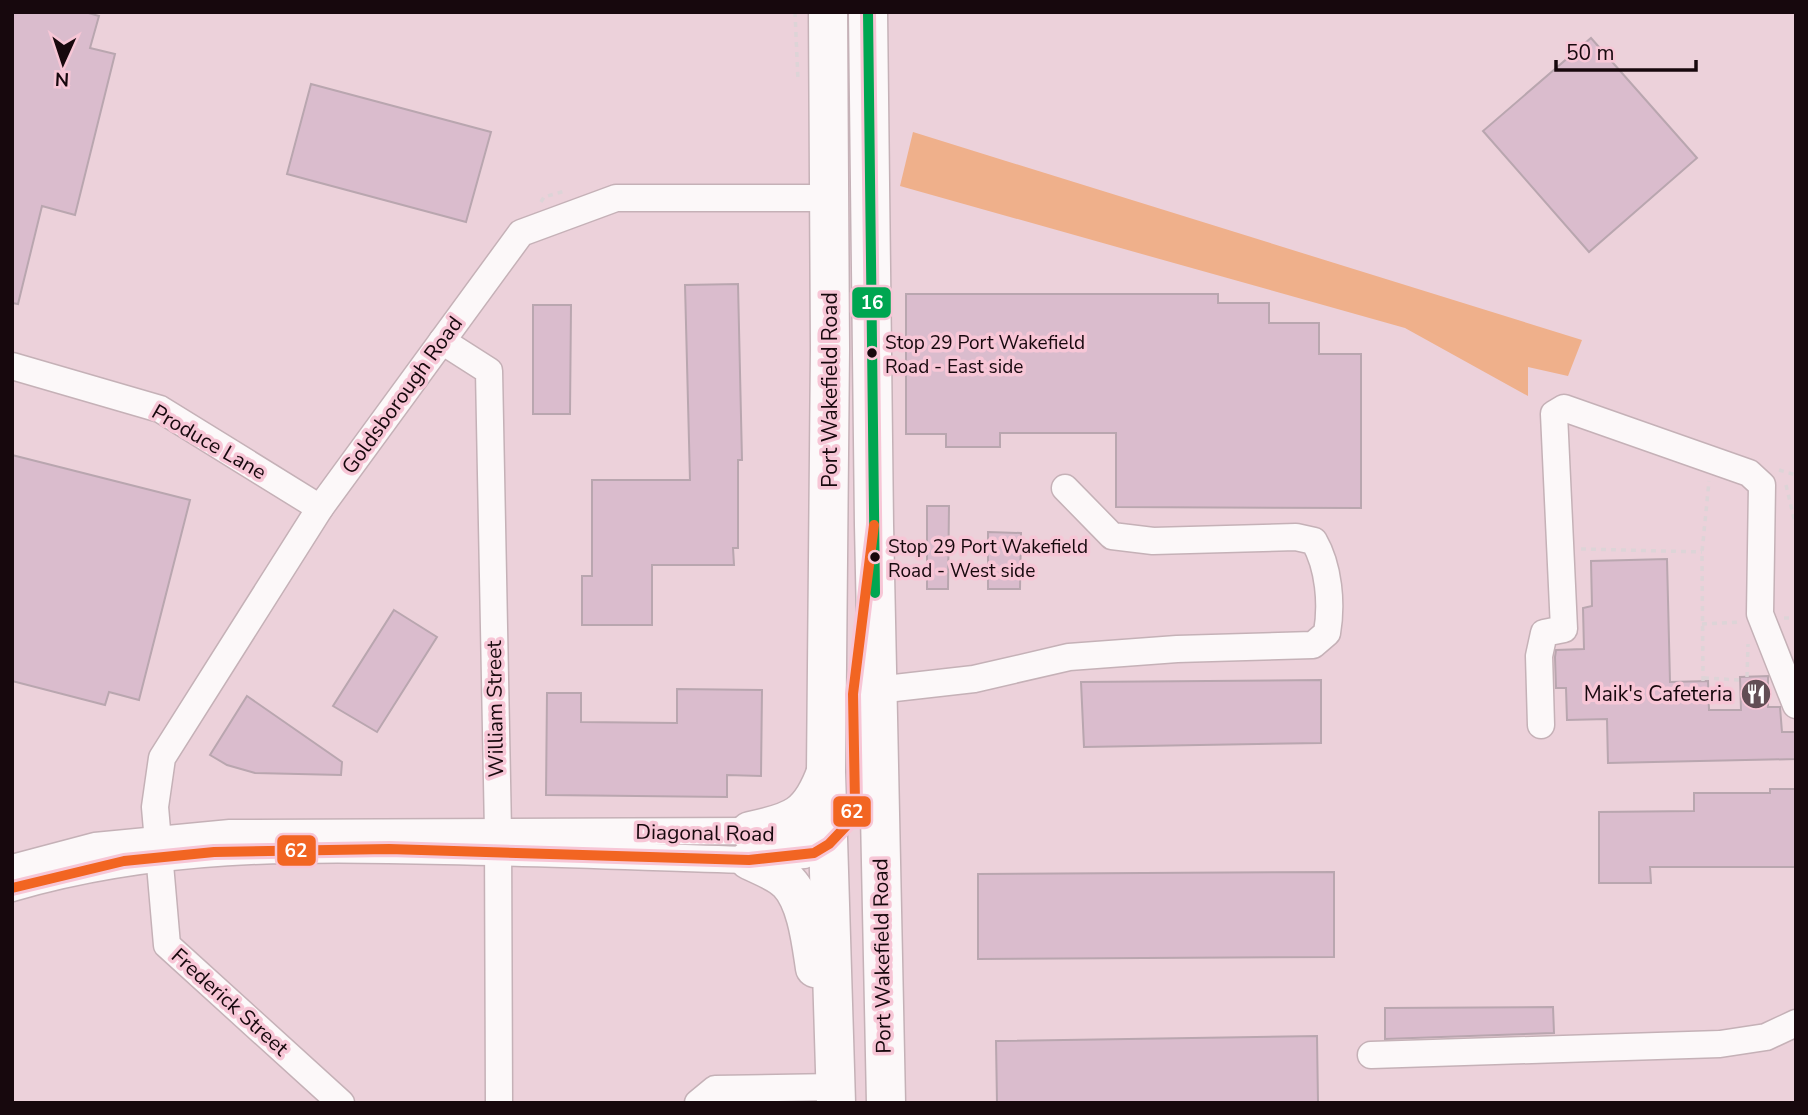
<svg xmlns="http://www.w3.org/2000/svg" width="1808" height="1115" font-family="'Nunito Sans',sans-serif">
<style>
.green{fill:#efb08b}
.building{fill:#dabccd;stroke:#b9a6af;stroke-width:2}
.lines{fill:none;stroke-linecap:round;stroke-linejoin:round}
.minor-casing{stroke:#c5b1b7;stroke-width:29}
.highway-casing{stroke:#c5b1b7;stroke-width:41}
.path{stroke:#ddd4d7;stroke-width:3.5;stroke-dasharray:5 5;stroke-linecap:butt}
.minor{stroke:#fcf8f9;stroke-width:26}
.highway{stroke:#fcf8f9;stroke-width:38}
.bus-1-casing{stroke:#f7c6d6;stroke-width:16}
.bus-2-casing{stroke:#f7c6d6;stroke-width:16}
.bus-1{stroke:#00a651;stroke-width:10}
.bus-2{stroke:#f26522;stroke-width:10}
.bus-dot{fill:#17080d;stroke:#f7c6d6;stroke-width:2.5}
.labels{text-anchor:middle;stroke-width:7;stroke-linejoin:round;paint-order:stroke}
.bus-label{font-size:19px;fill:#17080d;stroke:#f7c6d6;text-anchor:start}
.street-label{font-size:21px;fill:#17080d;stroke:#f7c6d6}
.poi-label{font-size:21px;fill:#17080d;stroke:#f7c6d6;text-anchor:end}
.line-badge{stroke:#f7c6d6;stroke-width:2.5}
.badge-label{font-size:19px;text-anchor:middle;font-weight:bold;fill:#fff}
</style>
<rect width="100%" height="100%" fill="#ecd1da"/>
<polygon class="green" points="913,132 1582,340 1568,376 1528,367 1528,396 1405,328 900,186"/>
<g class="building">
<polygon points="12,12 85,12 99,16 90,48 115,54 75,215 42,206 18,304 12,303"/>
<polygon points="1591,38 1697,158 1589,252 1483,131"/>
<polygon points="311,84 491,132 466,222 287,174"/>
<polygon points="738,284 742,460 738,460 738,548 733,548 734,565 652,565 652,625 582,625 582,576 592,576 592,480 690,480 685,285"/>
<polygon points="906,294 1218,294 1218,303 1269,303 1269,323 1319,323 1319,354 1361,354 1361,508 1116,507 1116,433 1000,433 1000,447 946,447 946,434 906,434"/>
<polygon points="533,305 571,305 570,414 533,414"/>
<polygon points="12,455 190,500 139,700 109,692 105,705 12,681"/>
<polygon points="927,506 949,506 948,589 927,589"/>
<polygon points="988,532 1021,533 1020,589 988,589"/>
<polygon points="1667,559 1670,682 1708,681 1709,710 1741,710 1740,677 1768,676 1768,707 1780,707 1782,732 1796,732 1796,759 1608,763 1607,719 1567,720 1566,688 1556,688 1555,657 1556,650 1584,649 1583,608 1592,606 1591,561"/>
<polygon points="394,610 437,637 377,732 333,706"/>
<polygon points="1321,680 1321,743 1084,747 1081,682"/>
<polygon points="677,689 762,690 761,776 727,775 727,797 546,795 547,693 581,693 581,722 677,723"/>
<polygon points="247,696 342,762 341,775 255,773 227,765 210,755"/>
<polygon points="1770,789 1796,789 1796,867 1650,867 1651,883 1599,883 1599,812 1694,811 1694,793 1770,793"/>
<polygon points="1334,872 1334,957 978,959 978,874"/>
<polygon points="1553,1007 1554,1033 1385,1039 1385,1008"/>
<polygon points="1317,1036 1318,1103 997,1103 996,1041"/>
</g>
<g class="lines">
<g class="minor-casing">
<g id="minor">
<polyline points="442,341 489,371 498,832 499,1103"/>
<polyline points="12,366 160,409 320,508"/>
<path d="M877 690 974 679 1069 657 1177 649 1313 645 1327 633C1332 604 1329 567 1314 541L1296 537 1153 541 1112 536 1065 488"/>
<polyline points="1541,725 1539,656 1544,633 1564,629 1554,414 1564,408 1749,473 1762,485 1760,614 1796,705"/>
<polyline points="12,868 95,846 230,833 750,831 812,837 829,844"/>
<path d="M12 888C155 846 298 847 445 851 546 853 647 857 749 860L804 855 829 844"/>
<polyline points="1371,1055 1720,1044 1766,1037 1796,1023"/>
<polyline points="341,1103 167,945 155,807 162,758 320,508 521,233 616,198 830,198"/>
<polyline points="698,1103 715,1089 835,1087"/>
</g>
</g>
<g class="highway-casing">
<g id="highway">
<polyline points="828,12 830,349 826,772 836,1103"/>
<polyline points="868,12 874,525 886,1103"/>
<path d="M750 831C794 822 810 816 826 772"/>
<path d="M749 860C761 866 778 872 788 882 807 902 811 942 815 968"/>
</g>
</g>
<g class="path">
<polyline points="795,12 798,81"/>
<polyline points="541,202 544,197 565,191"/>
<polyline points="1779,470 1796,475"/>
<polyline points="1786,485 1796,527"/>
<polyline points="1581,549 1702,552"/>
<polyline points="1784,618 1796,618"/>
<polyline points="1702,624 1741,622"/>
<polyline points="1747,677 1748,644"/>
<polyline points="1704,678 1740,680"/>
<polyline points="1703,681 1702,552 1709,481"/>
</g>
<use href="#minor" class="minor"/>
<use href="#highway" class="highway"/>
<g class="bus-1-casing">
<polyline id="bus-1" points="868,12 875,593"/>
</g>
<g class="bus-2-casing">
<polyline id="bus-2" points="12,888 124,861 214,852 389,849 749,860 814,853 829,844 847,825 855,803 853,694 874,525"/>
</g>
<use href="#bus-1" class="bus-1"/>
<use href="#bus-2" class="bus-2"/>
</g>
<defs>
<g id="restaurant-disc" transform="scale(1.575)"><circle r="9.5" fill="#624e55" stroke="#f7c6d6"/><path d="M-5-6h1v4h1v-4h1v4h1v-4h1v5L-1.5 .5V6h-2V.5L-5-1ZM5-6V6H3V1.5H1.5Q1.5-4 5-6Z" fill="#fff"/></g>
</defs>
<g fill-rule="evenodd">
<use href="#restaurant-disc" x="1756" y="694"/>
</g>
<g class="bus-dot">
<circle cx="872" cy="353" r="6"/>
<circle cx="875" cy="557" r="6"/>
</g>
<g class="labels">
<g class="bus-label">
<text x="885" y="349">Stop 29 Port Wakefield<tspan x="885" dy="24">Road - East side</tspan></text>
<text x="888" y="553">Stop 29 Port Wakefield<tspan x="888" dy="24">Road - West side</tspan></text>
</g>
<g class="street-label">
<text transform="translate(830 390) rotate(-90)" y="7">Port Wakefield Road</text>
<text transform="translate(402 395) rotate(-54)" y="7">Goldsborough Road</text>
<text transform="translate(209 442) rotate(30)" y="7">Produce Lane</text>
<text transform="translate(495 709) rotate(-91)" y="7">William Street</text>
<text transform="translate(705 833) rotate(1)" y="7">Diagonal Road</text>
<text transform="translate(882 956) rotate(-91)" y="7">Port Wakefield Road</text>
<text transform="translate(230 1002) rotate(42)" y="7">Frederick Street</text>
</g>
<g class="poi-label">
<text x="1733" y="701">Maik's Cafeteria</text>
</g>
</g>
<g class="line-badge">
<rect x="851" y="286" width="41" height="33" rx="7" fill="#00a651"/>
<rect x="832" y="795" width="40" height="33" rx="7" fill="#f26522"/>
<rect x="276" y="834" width="41" height="33" rx="7" fill="#f26522"/>
</g>
<g class="badge-label">
<text x="872" y="309">16</text>
<text x="852" y="818">62</text>
<text x="296" y="857">62</text>
</g>
<rect width="1808" height="1115" fill="none" stroke="#17080d" stroke-width="28"/>
<g transform="translate(63 63) rotate(183)" stroke="#f7c6d6" stroke-width="5" paint-order="stroke">
<path d="M0-5L12 26L0 18L-12 26Z" fill="#17080d"/>
<text y="-10" font-size="19" font-weight="bold" text-anchor="middle" fill="#17080d">N</text>
</g>
<path d="M1556 60v10h140v-10" fill="none" stroke="#17080d" stroke-width="3.5"/>
<text x="1566" y="60" font-size="21" fill="#17080d" stroke="#f7c6d6" stroke-width="5" paint-order="stroke">50 m</text>
</svg>
